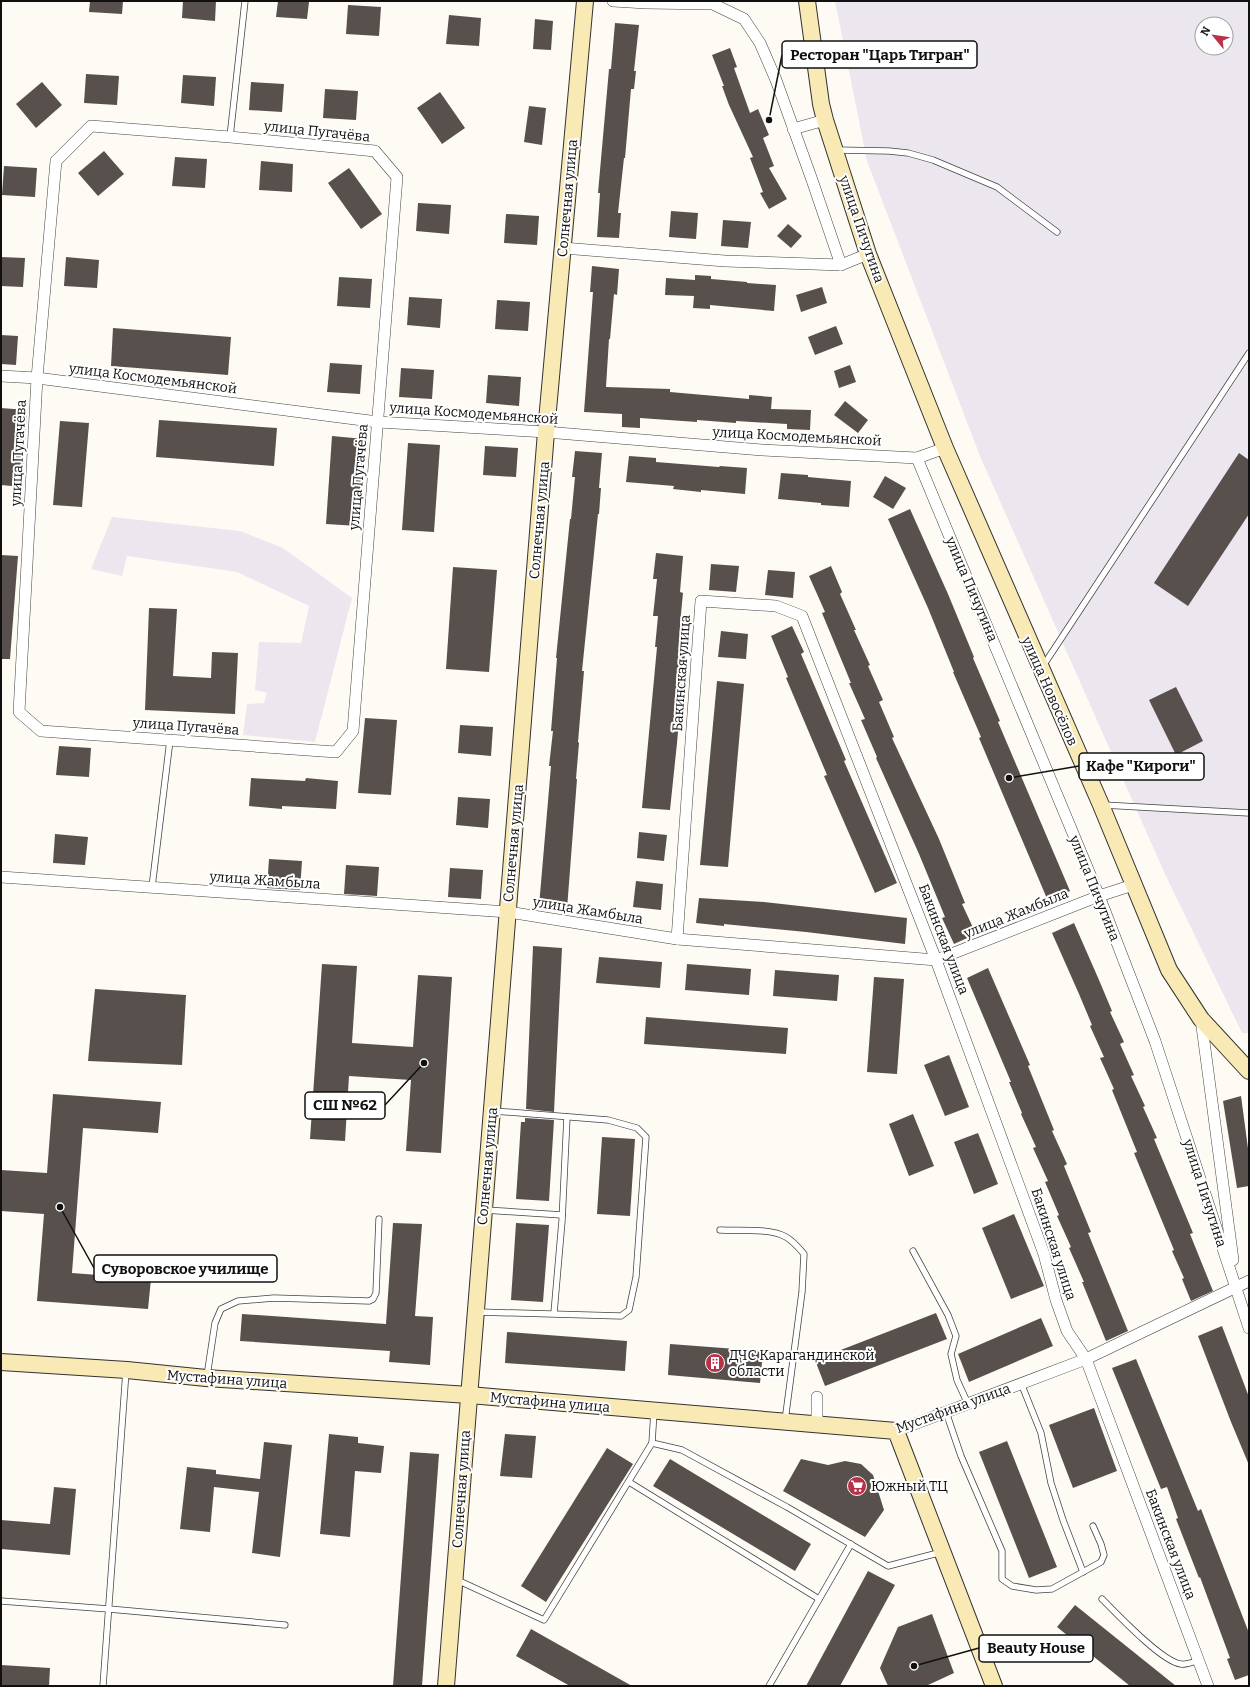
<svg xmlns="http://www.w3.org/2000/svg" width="1250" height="1687" font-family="Bitter,serif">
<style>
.industrial{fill:#ece6ee;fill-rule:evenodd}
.building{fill:#58504d}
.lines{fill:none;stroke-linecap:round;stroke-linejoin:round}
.lane-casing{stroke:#434343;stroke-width:7}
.street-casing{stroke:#434343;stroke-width:12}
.secondary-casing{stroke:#323232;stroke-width:18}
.lane{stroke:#fff;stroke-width:5.5}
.street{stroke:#fff;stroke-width:11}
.secondary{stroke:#f9e9b5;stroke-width:16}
.labels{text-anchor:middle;stroke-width:4;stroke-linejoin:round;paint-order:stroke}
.street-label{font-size:14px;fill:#101010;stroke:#fff}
.poi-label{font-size:14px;fill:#101010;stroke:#fff;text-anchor:start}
.leader{fill:none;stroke:#101010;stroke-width:1.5}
.callout-dot{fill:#101010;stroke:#fff;stroke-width:1.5}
.callout{fill:#fff;stroke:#101010;stroke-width:1.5}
.callout-label{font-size:15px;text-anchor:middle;font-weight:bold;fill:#101010}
</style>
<rect width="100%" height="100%" fill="#fefbf5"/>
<g class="industrial">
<path d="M835 1H1249V1033H1242L1165 874 980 456 867 161ZM1202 24H1226V48H1202Z"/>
<polygon points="112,517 240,531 283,548 352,598 315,742 243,735 247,704 264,703 267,693 255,690 259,642 301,643 309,606 237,572 127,556 122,576 91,569"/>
</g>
<g class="building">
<polygon points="90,1 123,1 122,14 89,12"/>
<polygon points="183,1 216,1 215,21 182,18"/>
<polygon points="278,1 309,2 307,19 276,17"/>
<polygon points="348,5 381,7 379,36 346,34"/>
<polygon points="449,15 481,18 479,46 446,44"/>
<polygon points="535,19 553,21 551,50 533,49"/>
<polygon points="615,23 639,25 634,71 636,71 634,89 631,89 625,158 624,158 618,213 621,213 619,238 597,237 600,193 598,193 609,69 611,69"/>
<polygon points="730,48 737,67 734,68 750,113 758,109 769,135 763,138 774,166 769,168 787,199 769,209 760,193 763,192 750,158 753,157 729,105 722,86 724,86 712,55"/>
<polygon points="86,74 119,76 117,105 84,103"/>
<polygon points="183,75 216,77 214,106 181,103"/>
<polygon points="42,82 62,105 36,128 16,104"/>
<polygon points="251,82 284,84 282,112 249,110"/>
<polygon points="325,89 358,91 356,120 323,118"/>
<polygon points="440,92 465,128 442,144 417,108"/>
<polygon points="529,106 546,108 542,145 524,142"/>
<polygon points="104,151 124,174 98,196 78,173"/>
<polygon points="175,157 207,159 205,188 172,186"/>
<polygon points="261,161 293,164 292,192 259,190"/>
<polygon points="4,166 37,168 35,197 2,195"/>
<polygon points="349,168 382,214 361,229 328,183"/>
<polygon points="418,203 451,205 449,234 416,231"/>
<polygon points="671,211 698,213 696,239 669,237"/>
<polygon points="506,214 539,216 537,245 504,243"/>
<polygon points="723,220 751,222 748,248 721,246"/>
<polygon points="788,224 802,236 791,248 777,236"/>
<polygon points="1,257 25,258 23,287 1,286"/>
<polygon points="66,257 99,260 97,288 64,286"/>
<polygon points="592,266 619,269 617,295 614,294 610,339 609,339 606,387 670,389 670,392 749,399 749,395 772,397 771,409 811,410 810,430 787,429 787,424 736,421 736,423 697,420 697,422 640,418 640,428 622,427 622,414 584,412 593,292 590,292"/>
<polygon points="695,275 711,276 711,279 747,282 747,283 776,285 774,311 710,305 710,309 693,308 694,296 665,295 666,278 695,280"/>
<polygon points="339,277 372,279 370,308 337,306"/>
<polygon points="822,287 827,303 801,312 796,295"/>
<polygon points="409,297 442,299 440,328 407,325"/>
<polygon points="497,300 530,302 528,331 495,329"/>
<polygon points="836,326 843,344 815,355 808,337"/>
<polygon points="113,328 231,337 228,375 111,366"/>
<polygon points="1,335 18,336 16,365 1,364"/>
<polygon points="330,363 362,365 360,394 327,392"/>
<polygon points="850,365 856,382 839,388 834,371"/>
<polygon points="401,368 434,370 432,399 399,397"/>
<polygon points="488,375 521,377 519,406 486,403"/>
<polygon points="845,401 868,420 858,433 834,415"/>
<polygon points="1,408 27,410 22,487 1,485"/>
<polygon points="159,420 277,428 274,466 156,457"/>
<polygon points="60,421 89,423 82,507 53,505"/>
<polygon points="332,436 364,439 358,526 326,524"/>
<polygon points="408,443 440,445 434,532 402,530"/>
<polygon points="485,446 518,448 516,477 483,475"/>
<polygon points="575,451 602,453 599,488 601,488 599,514 598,514 582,671 584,671 578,742 579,743 576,779 577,779 567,909 539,906 551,766 549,766 553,731 551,731 557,658 556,658 570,519 571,519 575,477 572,477"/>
<polygon points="1239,453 1249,460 1249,514 1188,606 1154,583"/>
<polygon points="629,456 656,458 656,462 719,467 720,466 747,468 745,494 701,490 701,492 673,489 674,486 626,482"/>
<polygon points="781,473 808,475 808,477 851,481 849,507 821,505 821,503 778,499"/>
<polygon points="885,476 906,488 893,509 873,497"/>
<polygon points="910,509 948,594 974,657 973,658 1000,721 998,722 1070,891 1048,901 979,738 981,737 953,672 954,672 928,608 888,519"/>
<polygon points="656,553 683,556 680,592 683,593 680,624 685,624 682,654 685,654 677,743 670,810 642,808 657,647 655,647 658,616 653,616 657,579 653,579"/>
<polygon points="1,555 18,556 10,659 1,659"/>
<polygon points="711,564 739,566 736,592 709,590"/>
<polygon points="831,566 842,592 840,594 856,630 854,630 870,665 868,666 883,700 879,702 894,737 892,738 939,839 965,903 962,904 976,934 954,944 942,918 945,917 919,854 876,758 877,757 861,720 865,719 849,683 851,683 822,613 825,612 809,576"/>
<polygon points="453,567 497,570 489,672 446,669"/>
<polygon points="768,570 795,572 793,598 765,595"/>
<polygon points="149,608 177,609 173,676 211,678 212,652 238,653 235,714 145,710"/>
<polygon points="792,626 804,652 801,654 846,760 844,761 897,883 875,893 824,776 827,775 786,678 788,677 771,636"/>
<polygon points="721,631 748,634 746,659 718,657"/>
<polygon points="717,681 744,684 728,867 700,865"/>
<polygon points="1176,687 1203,741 1176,755 1149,700"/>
<polygon points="365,718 397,720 391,795 358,793"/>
<polygon points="460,725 493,727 491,756 458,753"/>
<polygon points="59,746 91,748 89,777 56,775"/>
<polygon points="251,778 305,781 306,778 338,781 336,809 282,806 282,809 249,806"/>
<polygon points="458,797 490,799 488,828 456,825"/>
<polygon points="639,832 667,835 664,861 637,858"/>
<polygon points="55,834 88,837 85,865 53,863"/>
<polygon points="269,859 302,861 300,890 267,888"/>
<polygon points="346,865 379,867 377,896 344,894"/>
<polygon points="450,868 483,870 481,899 448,897"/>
<polygon points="636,881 663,884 661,910 633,907"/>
<polygon points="699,898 764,902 907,918 905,944 806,932 724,924 724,926 696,923"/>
<polygon points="1074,923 1099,980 1112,1011 1110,1012 1124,1042 1120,1044 1134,1075 1131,1076 1145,1106 1143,1107 1157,1138 1154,1139 1193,1233 1190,1234 1213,1291 1191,1301 1182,1279 1184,1278 1172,1251 1174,1250 1134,1153 1137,1152 1112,1090 1114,1089 1100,1058 1104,1057 1090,1026 1092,1025 1079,994 1052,933"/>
<polygon points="533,946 562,948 554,1112 526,1109"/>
<polygon points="599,957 662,962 660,988 596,983"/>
<polygon points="322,964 357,966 352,1043 413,1047 418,975 452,977 441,1153 406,1151 411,1080 349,1076 345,1141 310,1139"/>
<polygon points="687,964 751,969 749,995 685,990"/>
<polygon points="988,968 1030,1065 1028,1066 1054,1130 1052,1131 1067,1164 1064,1166 1091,1232 1088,1233 1128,1331 1106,1341 1082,1282 1084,1282 1069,1248 1071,1247 1057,1216 1059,1215 1045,1182 1048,1181 1033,1148 1036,1147 1021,1114 1022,1113 1009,1082 1011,1082 967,978"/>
<polygon points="775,970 839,975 837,1001 773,996"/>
<polygon points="874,977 904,979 897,1074 867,1072"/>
<polygon points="95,989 186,995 182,1065 88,1061"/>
<polygon points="646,1017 788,1028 786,1054 644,1044"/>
<polygon points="949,1055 969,1107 945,1116 924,1065"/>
<polygon points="53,1094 161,1102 158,1133 83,1128 72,1273 151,1279 148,1309 37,1301 44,1214 1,1211 1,1170 47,1173"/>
<polygon points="1241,1096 1249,1156 1249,1186 1237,1188 1223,1101"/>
<polygon points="913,1114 934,1166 909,1176 889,1124"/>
<polygon points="525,1118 554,1120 549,1201 516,1199 521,1122 525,1122"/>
<polygon points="978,1133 998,1184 974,1194 954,1142"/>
<polygon points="602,1137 635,1139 630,1216 597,1214"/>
<polygon points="1014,1214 1044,1286 1011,1299 982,1228"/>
<polygon points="393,1223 422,1224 415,1316 433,1317 430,1365 389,1362 390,1351 240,1341 242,1314 386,1324"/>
<polygon points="516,1223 549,1225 543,1302 511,1300"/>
<polygon points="936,1313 947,1339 825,1386 815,1360"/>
<polygon points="1041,1318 1053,1346 969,1382 958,1354"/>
<polygon points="1222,1326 1249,1397 1249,1465 1231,1422 1198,1336"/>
<polygon points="507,1332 627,1341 625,1371 505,1363"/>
<polygon points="670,1344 763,1351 760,1383 668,1375"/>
<polygon points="1136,1359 1198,1511 1201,1509 1249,1633 1249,1675 1235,1680 1227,1659 1230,1658 1200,1577 1199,1578 1176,1519 1178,1518 1167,1487 1161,1489 1112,1368"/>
<polygon points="1094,1408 1117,1471 1073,1488 1049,1425"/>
<polygon points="329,1434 358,1437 358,1443 384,1446 381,1473 355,1471 350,1537 320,1534"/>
<polygon points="505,1434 536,1436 532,1478 500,1476"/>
<polygon points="1007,1441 1057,1567 1029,1578 979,1452"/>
<polygon points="264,1442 292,1445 280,1557 252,1553 259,1492 214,1487 210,1532 180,1529 187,1467 216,1470 216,1474 260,1479"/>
<polygon points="607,1448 633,1464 546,1602 521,1586"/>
<polygon points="410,1452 439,1454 422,1686 393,1686"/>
<polygon points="670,1459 811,1544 795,1571 653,1486"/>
<polygon points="801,1459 828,1465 845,1461 861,1464 873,1475 884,1510 865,1537 783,1491"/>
<polygon points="54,1487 76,1489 70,1555 1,1549 1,1520 50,1524"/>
<polygon points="868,1571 895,1585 840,1686 806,1686"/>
<polygon points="1075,1605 1176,1686 1130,1686 1057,1627"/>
<polygon points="932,1614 954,1673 926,1686 888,1686 880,1668 898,1627"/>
<polygon points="531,1629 632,1686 570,1686 516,1656"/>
<polygon points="1,1665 50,1668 49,1686 1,1686"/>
</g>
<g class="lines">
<g class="lane-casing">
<g id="lane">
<polyline points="230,137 245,1"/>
<polyline points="836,150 889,151 908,153 933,160 997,187 1057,232"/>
<polyline points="1043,666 1249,353"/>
<polyline points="1103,805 1249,813"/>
<polyline points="152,887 170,740"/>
<polyline points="485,1210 562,1215"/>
<path d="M720 1230C739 1231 770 1228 786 1237 793 1241 799 1248 804 1254L802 1292 785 1421"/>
<polyline points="913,1251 948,1315 956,1336 951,1354 957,1380 968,1404"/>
<polyline points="478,1312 621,1316 629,1310 636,1277 646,1137 637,1128 608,1120 494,1111"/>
<polyline points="554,1313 562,1221 567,1117"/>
<polyline points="207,1376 215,1323 221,1309 238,1301 274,1298 369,1301 373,1299 376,1293 379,1219"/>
<polyline points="1021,1383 1041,1433 1051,1483 1063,1520 1083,1572"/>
<polyline points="654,1411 652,1443 682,1450 787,1507 888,1566 942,1552"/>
<polyline points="946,1412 961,1456 1002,1551 1002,1579 1012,1586 1036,1590 1052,1589 1101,1562 1104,1555 1101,1544 1093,1526"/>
<polyline points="629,1482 819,1599"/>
<polyline points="457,1580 544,1620 652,1443"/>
<path d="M1102 1599C1117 1614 1162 1662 1181 1664 1187 1665 1193 1662 1199 1660"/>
<polyline points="1,1601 109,1609 285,1625"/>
<polyline points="103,1686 126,1371"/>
<polyline points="769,1686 851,1544"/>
</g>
</g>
<g class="street-casing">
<g id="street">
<polyline points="613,1 646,3 713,4 744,19 760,43 776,80 812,180 841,265"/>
<polygon points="91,126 230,137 375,151 397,177 353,731 336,752 41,731 19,712 37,378 56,161"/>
<polyline points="793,129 825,120"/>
<polyline points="563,248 725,261 841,265 868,254"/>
<polyline points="1,376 37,378 378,422 546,432 762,450 917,458 945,448"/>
<polyline points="917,458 1099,896 1155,1041 1249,1328"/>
<polyline points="1,877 508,912 677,939 936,960 1099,896 1133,885"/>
<polyline points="677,939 701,601 776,606 802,616 936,960 1044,1254 1056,1300 1067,1331 1086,1359 1208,1686"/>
<polyline points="1201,1019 1233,1260"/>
<polyline points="817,1397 817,1424"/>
<polyline points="896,1431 1086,1359 1249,1281"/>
</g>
</g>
<g class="secondary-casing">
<g id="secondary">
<polyline points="807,1 821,104 825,120 868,254 945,448 1101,805 1169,970 1201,1019 1249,1071"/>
<polyline points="1,1362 127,1370 206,1378 469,1395 896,1431 994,1686"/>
<polyline points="446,1686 546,432 585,1"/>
</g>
</g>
<use href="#lane" class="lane"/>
<use href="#street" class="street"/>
<use href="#secondary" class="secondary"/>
</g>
<defs>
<g id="building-disc" transform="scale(1)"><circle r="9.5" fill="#b83149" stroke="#fff"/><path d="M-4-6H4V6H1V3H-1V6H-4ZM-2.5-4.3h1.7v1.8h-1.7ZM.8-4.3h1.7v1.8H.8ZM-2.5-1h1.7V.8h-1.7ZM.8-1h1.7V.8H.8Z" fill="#fff"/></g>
<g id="supermarket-disc" transform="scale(1)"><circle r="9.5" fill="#b83149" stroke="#fff"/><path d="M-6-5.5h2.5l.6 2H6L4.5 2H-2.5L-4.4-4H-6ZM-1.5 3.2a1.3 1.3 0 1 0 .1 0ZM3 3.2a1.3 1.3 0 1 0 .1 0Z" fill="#fff"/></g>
</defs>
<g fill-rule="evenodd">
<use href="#building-disc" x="715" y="1363"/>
<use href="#supermarket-disc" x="857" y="1486"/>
</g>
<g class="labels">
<g class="street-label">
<text transform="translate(317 131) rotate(6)" y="5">улица Пугачёва</text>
<text transform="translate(567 198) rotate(-85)" y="5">Солнечная улица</text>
<text transform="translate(862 229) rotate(71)" y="5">улица Пичугина</text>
<text transform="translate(153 378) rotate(7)" y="5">улица Космодемьянской</text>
<text transform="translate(474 413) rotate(4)" y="5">улица Космодемьянской</text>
<text transform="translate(797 436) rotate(3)" y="5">улица Космодемьянской</text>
<text transform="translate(18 453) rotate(-87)" y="5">улица Пугачёва</text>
<text transform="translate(358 477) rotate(-85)" y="5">улица Пугачёва</text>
<text transform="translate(539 520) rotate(-85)" y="5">Солнечная улица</text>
<text transform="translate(972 589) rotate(67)" y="5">улица Пичугина</text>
<text transform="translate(681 673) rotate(-86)" y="5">Бакинская улица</text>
<text transform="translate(1050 691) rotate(66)" y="5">улица Новосёлов</text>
<text transform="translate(186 726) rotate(4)" y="5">улица Пугачёва</text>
<text transform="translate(513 843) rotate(-85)" y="5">Солнечная улица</text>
<text transform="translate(265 880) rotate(4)" y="5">улица Жамбыла</text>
<text transform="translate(1095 888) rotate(68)" y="5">улица Пичугина</text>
<text transform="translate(588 910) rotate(9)" y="5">улица Жамбыла</text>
<text transform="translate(1016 913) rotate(-22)" y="5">улица Жамбыла</text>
<text transform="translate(944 939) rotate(69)" y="5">Бакинская улица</text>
<text transform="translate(487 1166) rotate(-85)" y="5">Солнечная улица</text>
<text transform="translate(1205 1193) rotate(72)" y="5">улица Пичугина</text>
<text transform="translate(1054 1244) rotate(72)" y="5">Бакинская улица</text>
<text transform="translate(227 1379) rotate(4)" y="5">Мустафина улица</text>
<text transform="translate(550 1402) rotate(5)" y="5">Мустафина улица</text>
<text transform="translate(953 1408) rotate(-20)" y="5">Мустафина улица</text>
<text transform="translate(461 1489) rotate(-86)" y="5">Солнечная улица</text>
<text transform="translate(1171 1544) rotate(69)" y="5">Бакинская улица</text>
</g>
<g class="poi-label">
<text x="729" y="1360">ДЧС Карагандинской<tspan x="729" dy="16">области</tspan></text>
<text x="871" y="1491">Южный ТЦ</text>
</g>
</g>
<path class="leader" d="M769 120L782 55M1009 778L1079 766M424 1063L385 1105M60 1207L94 1268M914 1666L979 1648"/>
<g class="callout-dot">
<circle cx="769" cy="120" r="4"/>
<circle cx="1009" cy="778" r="4"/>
<circle cx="424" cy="1063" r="4"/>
<circle cx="60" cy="1207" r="4"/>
<circle cx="914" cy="1666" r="4"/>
</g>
<g class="callout">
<rect x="782" y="41" width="195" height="27" rx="4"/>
<rect x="1079" y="753" width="125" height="27" rx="4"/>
<rect x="305" y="1092" width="80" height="27" rx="4"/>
<rect x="94" y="1255" width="183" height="27" rx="4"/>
<rect x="979" y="1635" width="114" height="27" rx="4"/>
</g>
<g class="callout-label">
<text x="880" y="60">Ресторан "Царь Тигран"</text>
<text x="1141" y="771">Кафе "Кироги"</text>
<text x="345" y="1110">СШ №62</text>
<text x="185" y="1274">Суворовское училище</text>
<text x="1036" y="1653">Beauty House</text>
</g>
<rect width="1250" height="1687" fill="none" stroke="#101010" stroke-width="4"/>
<g transform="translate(1214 36) rotate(299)"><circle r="19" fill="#ffffff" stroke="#9f9f9f"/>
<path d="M0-3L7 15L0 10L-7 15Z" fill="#b83149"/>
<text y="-6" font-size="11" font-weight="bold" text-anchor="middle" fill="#101010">N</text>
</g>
</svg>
